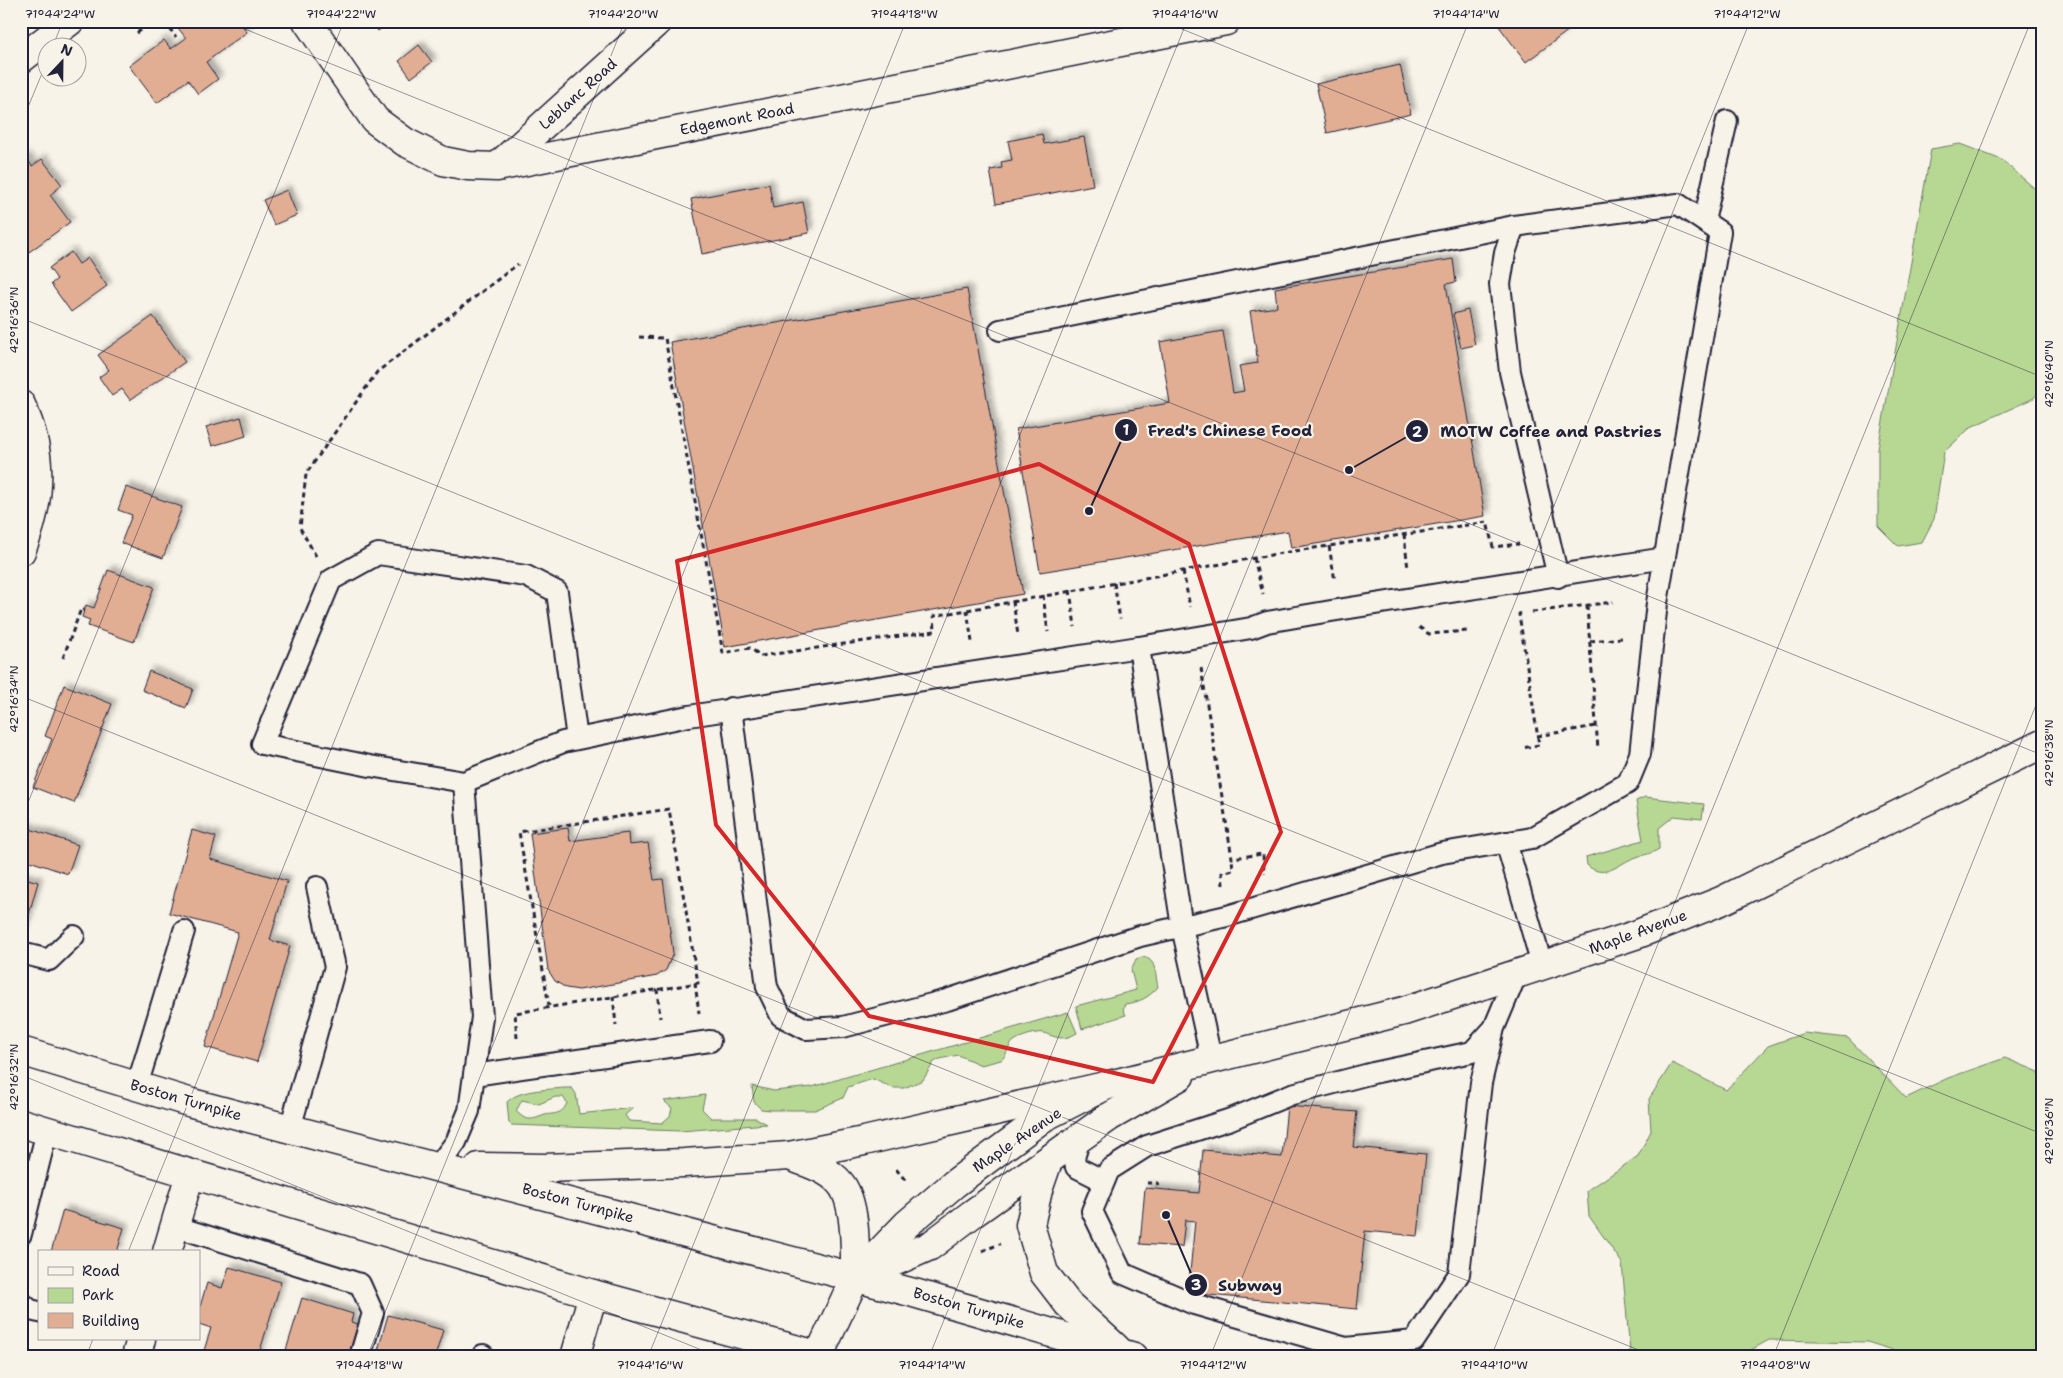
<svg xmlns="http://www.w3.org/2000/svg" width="2063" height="1378" font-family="'Shantell Sans',sans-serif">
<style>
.green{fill:#b7d892;stroke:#6c7d66;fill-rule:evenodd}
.building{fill:#e1ae94;stroke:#22223b;filter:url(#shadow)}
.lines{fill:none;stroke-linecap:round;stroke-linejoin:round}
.lane-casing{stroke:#22223b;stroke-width:24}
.street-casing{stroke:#22223b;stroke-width:31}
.secondary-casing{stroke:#22223b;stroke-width:31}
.highway-casing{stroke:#22223b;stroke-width:31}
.path{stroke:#22223b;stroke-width:3;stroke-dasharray:5 4;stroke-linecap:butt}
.lane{stroke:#f7f3e8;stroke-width:20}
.street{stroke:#f7f3e8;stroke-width:28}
.secondary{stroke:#f7f3e8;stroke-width:28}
.highway{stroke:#f7f3e8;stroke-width:28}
.marked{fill:none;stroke:#d62828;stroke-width:4;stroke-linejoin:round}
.ticks{fill:none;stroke:#22223b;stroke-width:1;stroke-opacity:0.45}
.labels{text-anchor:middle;stroke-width:4.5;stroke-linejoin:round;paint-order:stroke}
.street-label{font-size:15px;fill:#22223b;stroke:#f7f3e8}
.leader{fill:none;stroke:#22223b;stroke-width:2}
.callout-dot{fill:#22223b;stroke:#f7f3e8;stroke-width:2}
.mark-label{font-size:15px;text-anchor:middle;font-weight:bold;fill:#fff}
.callout-label{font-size:16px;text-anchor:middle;font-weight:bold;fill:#22223b;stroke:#f7f3e8;stroke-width:4.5;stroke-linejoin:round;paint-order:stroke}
.neatline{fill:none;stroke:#22223b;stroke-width:2}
.ticks-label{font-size:12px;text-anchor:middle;fill:#22223b}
</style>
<defs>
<filter id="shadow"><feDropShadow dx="4.5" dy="-4.5" stdDeviation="2.5" flood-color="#0004"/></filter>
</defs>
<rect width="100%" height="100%" fill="#f7f3e8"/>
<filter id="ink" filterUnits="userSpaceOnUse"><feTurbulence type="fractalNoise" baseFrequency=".02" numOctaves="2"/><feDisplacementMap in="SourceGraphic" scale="10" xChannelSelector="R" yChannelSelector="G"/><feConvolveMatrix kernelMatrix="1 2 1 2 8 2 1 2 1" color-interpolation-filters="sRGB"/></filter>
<g filter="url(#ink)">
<g class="green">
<polygon points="1960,144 2002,160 2042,195 2042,388 2034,398 1971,427 1944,452 1934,519 1922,542 1898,546 1878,526 1878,449 1931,149"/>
<path d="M1645 797 1704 804 1702 819 1674 816 1659 828V849C1650 855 1639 855 1629 860 1616 867 1602 879 1587 865L1586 857 1643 840 1636 801Z"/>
<path d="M1142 957C1157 958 1155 975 1158 987 1148 998 1140 1002 1125 1004L1123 1010 1126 1015 1082 1029 1076 1006 1136 990 1131 970 1136 959Z"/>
<path d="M1068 1012 1077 1033C1063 1041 1058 1038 1044 1033 1037 1031 1020 1037 1014 1041 1008 1045 1008 1055 1001 1060L981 1065 958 1055 940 1059 934 1062 923 1080 904 1088H893L873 1079 848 1087 843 1098 815 1110H771L761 1109 754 1102 752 1086 774 1091 812 1087Z"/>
<polygon points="1804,1033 1848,1038 1906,1098 1948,1078 2005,1058 2039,1072 2042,1102 2042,1357 1916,1357 1867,1342 1769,1340 1738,1357 1636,1357 1630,1352 1622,1263 1589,1216 1587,1191 1638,1156 1651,1131 1649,1099 1672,1063 1726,1090 1768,1046"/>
<path d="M564 1088H572L576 1094 579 1114 633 1108 625 1115 629 1121 662 1123 670 1116 672 1108 664 1101 705 1095 702 1109 711 1118H756L767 1124 681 1131 511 1125 509 1123 507 1102C520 1089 546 1090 564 1088ZM555 1097H563L567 1103C562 1115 555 1113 545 1115 538 1117 532 1121 525 1118 522 1117 518 1113 516 1111L522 1100 539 1104Z"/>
</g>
<g class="building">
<polygon points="186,21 239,21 247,32 206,62 218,79 198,94 188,80 157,103 129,66 164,40 171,49 186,38 178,28"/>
<polygon points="371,21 390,21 378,31"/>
<polygon points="1503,21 1581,21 1526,62 1498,25"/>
<polygon points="419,45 432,62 411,78 399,61"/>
<polygon points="1400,65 1411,114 1327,133 1316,84"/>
<polygon points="1042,134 1044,144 1084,137 1093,185 996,204 990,170 1002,168 1001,162 1012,160 1008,141"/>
<polygon points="26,157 32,166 42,159 62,185 50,195 70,222 29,252 21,242 21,160"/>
<polygon points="769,184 773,208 803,202 809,233 702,254 691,199"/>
<polygon points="287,190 297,215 274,225 263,200"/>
<polygon points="71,252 79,264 88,258 107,286 71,312 51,284 57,279 49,268"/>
<polygon points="1453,259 1456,282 1446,284 1485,516 1291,548 1288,531 1040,572 1016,429 1170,403 1160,342 1223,331 1233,393 1244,391 1239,366 1258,363 1250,311 1277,307 1275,288"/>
<polygon points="967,289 1023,594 725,647 670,342"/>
<polygon points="1468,310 1475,345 1461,348 1453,314"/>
<polygon points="153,316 185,362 130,400 122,389 112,396 99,377 109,370 98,355"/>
<polygon points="241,417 246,436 212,446 206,427"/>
<polygon points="126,487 182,507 163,558 121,543 132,515 118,510"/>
<polygon points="108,570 154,587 134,642 88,626 90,620 82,617 86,605 94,608"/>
<polygon points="149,671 193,689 186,708 142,690"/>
<polygon points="64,685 112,704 74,803 33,787 52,739 45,736"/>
<polygon points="21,826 78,845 68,874 21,858"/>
<polygon points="568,828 570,841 628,833 629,845 648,843 654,880 663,879 673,953 666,970 657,976 579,990 566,988 555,981 548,970 530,833"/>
<polygon points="192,830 216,837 210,859 287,881 270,940 290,946 257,1062 205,1047 238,932 169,913"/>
<polygon points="21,877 38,882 23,935 21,934"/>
<polygon points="1287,1106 1357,1112 1353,1147 1426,1154 1418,1236 1365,1231 1357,1309 1188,1293 1195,1221 1185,1220 1182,1247 1140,1244 1145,1188 1199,1193 1203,1150 1282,1157"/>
<polygon points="63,1210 124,1228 117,1252 51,1252"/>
<polygon points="229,1267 281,1282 258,1357 202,1357 211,1328 199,1324 199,1310 207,1283 222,1288"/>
<polygon points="302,1298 353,1314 351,1322 358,1324 348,1357 284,1357"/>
<polygon points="388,1315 443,1330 435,1357 376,1357"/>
</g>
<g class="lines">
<g class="lane-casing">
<g id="lane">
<polyline points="1704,221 1727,121"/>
<polyline points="1000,330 1514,226"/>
<polyline points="731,708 767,987 781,1016 806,1029 843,1027 947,1000 1140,936 1227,916 1442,853 1532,838 1628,783 1640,754 1657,603 1720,232 1678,204 1514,226 1505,253 1500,284 1510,372 1558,577"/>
<polyline points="577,739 557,592 526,576 378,554 331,580 262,744 370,766 464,782 563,742 689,716 1139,647"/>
<polyline points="1506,842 1542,965"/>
<polyline points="21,953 49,960 74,936"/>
<polyline points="1494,1028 1472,1052 1373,1073 1292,1094 1231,1119 1147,1146 1109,1170 1092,1211 1122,1273 1194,1304 1346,1348 1414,1341 1459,1274 1481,1083 1494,1028 1517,973"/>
<polyline points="1211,1058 1182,927 1139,647 1251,628 1267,622 1331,611 1665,558"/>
<polyline points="474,1075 710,1041"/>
<polyline points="137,1086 184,931"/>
<polyline points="290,1129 335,967 317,887"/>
<polyline points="1080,1138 1074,1158 1076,1167 1104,1181"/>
<polyline points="438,1166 456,1142 469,1111 482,1017 464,782"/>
<polyline points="174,1226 360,1284 373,1313 360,1357"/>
<polyline points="21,1234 47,1131"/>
<polyline points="21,1302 30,1310 39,1312"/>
<polyline points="482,1357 483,1355"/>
</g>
</g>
<g class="street-casing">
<g id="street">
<polyline points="307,21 375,120 405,142 443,161 468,166 497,167 1226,21"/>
<polyline points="21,59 70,21"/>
<polyline points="498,166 658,21"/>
<path d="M21 405C44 453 41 503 21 551"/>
<polyline points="167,1252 190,1174"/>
<polyline points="136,1357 141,1339"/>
<polyline points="575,1357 593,1294"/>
</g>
</g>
<g class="secondary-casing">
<g id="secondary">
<polyline points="864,1275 930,1246 972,1214 1109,1117 1180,1076"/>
<polyline points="819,1355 855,1278 907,1224 954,1184 1044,1117 1105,1086 1404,1011 1638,934 1721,901 2042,744"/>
</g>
</g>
<g class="highway-casing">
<g id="highway">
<polyline points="21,1051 192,1103 914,1293 1134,1357"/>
<polyline points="21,1123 593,1294 824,1357"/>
<path d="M789 1156C805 1162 829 1169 840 1183 857 1202 855 1253 855 1278"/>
<polyline points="1048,1161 1038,1190 1030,1225 1044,1273 1068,1304 1116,1348"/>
<polyline points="479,1167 545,1168 684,1163 789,1156 864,1141 1105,1086"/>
</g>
</g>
<g class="path">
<polyline points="164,21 176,37"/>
<polyline points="137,33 153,21"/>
<polyline points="639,337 665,338 723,653 750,648 761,656 935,631 934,616 1282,553 1487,522 1493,547 1519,544"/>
<polyline points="1404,534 1408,569"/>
<polyline points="1329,546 1335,581"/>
<polyline points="316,556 300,528 306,474 377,372 518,264"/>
<polyline points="1254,558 1263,594"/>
<polyline points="1183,571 1190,607"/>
<polyline points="1114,583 1120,619"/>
<polyline points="1070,590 1075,627"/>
<polyline points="1043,595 1048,632"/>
<polyline points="1013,601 1018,635"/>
<polyline points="1587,606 1598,749"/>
<polyline points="967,610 972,642"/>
<polyline points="1532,612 1613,602"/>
<polyline points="1521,613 1519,614 1539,745 1522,748"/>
<polyline points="1419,627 1429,634 1468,631"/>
<polyline points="1590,641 1623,638"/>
<polyline points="63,658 81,609 85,611"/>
<polyline points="1201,668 1232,858 1263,854 1264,874"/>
<polyline points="1537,736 1596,726"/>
<polyline points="1223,885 1222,873 1233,870 1232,858"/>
<polyline points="695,983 699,1013"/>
<polyline points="657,989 660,1018"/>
<polyline points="613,996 616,1025"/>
<polyline points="517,1038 515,1013 698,983 669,809 519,832 549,1006"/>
<polyline points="896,1169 906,1181"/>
<polyline points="1147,1183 1158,1183 1158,1189"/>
<polyline points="982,1251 1000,1244"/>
</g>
<use href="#lane" class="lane"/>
<use href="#street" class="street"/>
<use href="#secondary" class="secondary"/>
<use href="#highway" class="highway"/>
</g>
</g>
<path class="marked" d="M1039 464 1189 544 1281 832 1153 1082 869 1016 716 825 677 561Z"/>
<path class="ticks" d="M225 21 2042 755M1162 21 2042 377M52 48 63 21M21 124 48 59M21 318 2042 1134M21 696 1656 1357M21 820 344 21M21 1075 719 1357M128 1252 625 21M86 1357 93 1339M367 1357 906 21M648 1357 1187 21M929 1357 1469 21M1210 1357 1750 21M1491 1357 2031 21M1773 1357 2042 690"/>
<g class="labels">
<g class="street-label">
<text transform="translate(578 94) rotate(-42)" y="5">Leblanc Road</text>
<text transform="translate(737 119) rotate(-11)" y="5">Edgemont Road</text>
<text transform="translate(1638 932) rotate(-20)" y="5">Maple Avenue</text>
<text transform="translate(186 1100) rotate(16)" y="5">Boston Turnpike</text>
<text transform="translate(1017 1140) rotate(-34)" y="5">Maple Avenue</text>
<text transform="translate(578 1203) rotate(15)" y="5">Boston Turnpike</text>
<text transform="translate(969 1308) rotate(16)" y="5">Boston Turnpike</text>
</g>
</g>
<path class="leader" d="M1089 511L1126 430M1349 470L1417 431M1166 1215L1196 1285"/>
<g class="callout-dot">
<circle cx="1089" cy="511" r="5"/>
<circle cx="1349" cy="470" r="5"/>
<circle cx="1166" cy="1215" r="5"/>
<circle cx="1126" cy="430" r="12"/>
<circle cx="1417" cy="431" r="12"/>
<circle cx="1196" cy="1285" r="12"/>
</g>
<g class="mark-label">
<text x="1126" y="435">1</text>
<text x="1417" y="437">2</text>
<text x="1196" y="1290">3</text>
</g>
<g class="callout-label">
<text x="1230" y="436">Fred's Chinese Food</text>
<text x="1551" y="437">MOTW Coffee and Pastries</text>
<text x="1250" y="1291">Subway</text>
</g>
<rect width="2063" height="1378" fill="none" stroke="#f7f3e8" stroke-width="55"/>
<rect x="38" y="1250" width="162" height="90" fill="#f7f3e8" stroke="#a29fa3"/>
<rect x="48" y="1267" width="25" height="8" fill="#f7f3e8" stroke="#a29fa3"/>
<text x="82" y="1276" font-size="15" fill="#22223b">Road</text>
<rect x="48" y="1288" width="25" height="15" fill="#b7d892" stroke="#a29fa3"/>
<text x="82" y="1300" font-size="15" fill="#22223b">Park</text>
<rect x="48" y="1313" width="25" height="15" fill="#e1ae94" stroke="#a29fa3"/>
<text x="82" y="1326" font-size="15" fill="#22223b">Building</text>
<g transform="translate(62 62) rotate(22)"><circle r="24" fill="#f7f3e8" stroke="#a29fa3"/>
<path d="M0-4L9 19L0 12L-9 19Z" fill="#22223b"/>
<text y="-8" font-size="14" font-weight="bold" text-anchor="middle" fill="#22223b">N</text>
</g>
<rect x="28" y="28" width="2008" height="1322" class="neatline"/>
<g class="ticks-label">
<text x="60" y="18">71°44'24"W</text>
<text x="341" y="18">71°44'22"W</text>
<text x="623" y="18">71°44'20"W</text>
<text x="904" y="18">71°44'18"W</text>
<text x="1185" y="18">71°44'16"W</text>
<text x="1466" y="18">71°44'14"W</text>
<text x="1747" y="18">71°44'12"W</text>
<text transform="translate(14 320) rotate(-90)" y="4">42°16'36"N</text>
<text transform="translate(2049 374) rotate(-90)" y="4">42°16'40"N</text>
<text transform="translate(14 699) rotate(-90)" y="4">42°16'34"N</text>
<text transform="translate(2049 753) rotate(-90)" y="4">42°16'38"N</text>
<text transform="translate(14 1077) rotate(-90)" y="4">42°16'32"N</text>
<text transform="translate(2049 1131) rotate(-90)" y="4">42°16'36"N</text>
<text x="369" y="1369">71°44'18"W</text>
<text x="650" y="1369">71°44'16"W</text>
<text x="932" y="1369">71°44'14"W</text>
<text x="1213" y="1369">71°44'12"W</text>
<text x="1494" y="1369">71°44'10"W</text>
<text x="1775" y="1369">71°44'08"W</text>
</g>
</svg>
